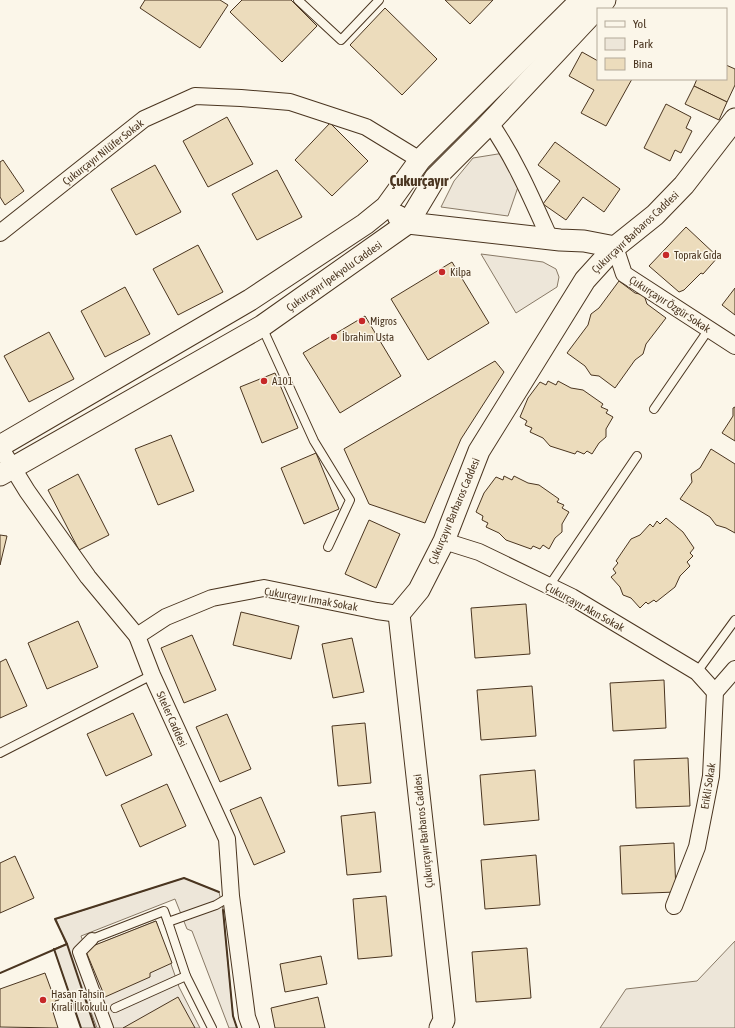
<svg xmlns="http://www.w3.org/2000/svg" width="735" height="1028" font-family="'Asap Condensed',sans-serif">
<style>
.green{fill:#ede6d9;stroke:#887966}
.building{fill:#ecdcbc;stroke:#4a3520}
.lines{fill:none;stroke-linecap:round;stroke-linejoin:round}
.service-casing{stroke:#4a3520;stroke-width:10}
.pedestrian-casing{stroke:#4a3520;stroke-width:14}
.minor-casing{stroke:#4a3520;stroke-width:18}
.tertiary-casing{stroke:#4a3520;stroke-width:23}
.service{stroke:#fbf6e9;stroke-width:8}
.pedestrian{stroke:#fbf6e9;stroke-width:12}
.minor{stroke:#fbf6e9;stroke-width:16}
.tertiary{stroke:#fbf6e9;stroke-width:21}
.wall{stroke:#4a3520;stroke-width:2}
.poi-dot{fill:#c62828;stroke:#fbf6e9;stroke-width:1.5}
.labels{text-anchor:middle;stroke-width:3;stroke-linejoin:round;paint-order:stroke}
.street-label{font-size:11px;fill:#4a3520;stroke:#fbf6e9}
.poi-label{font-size:11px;fill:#4a3520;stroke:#fbf6e9;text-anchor:start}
.district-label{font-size:15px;font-weight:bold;fill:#4a3520;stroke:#fbf6e9}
</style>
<rect width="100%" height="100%" fill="#fbf6e9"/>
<g class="green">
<polygon points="504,153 518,187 508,216 441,207 454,181 473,158"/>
<polygon points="481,254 543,262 556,269 559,277 557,287 516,313"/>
<polygon points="184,878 219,892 223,910 233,1016 237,1028 229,1028 192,931 187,929 175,899 81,936 86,949 156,921 179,987 200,1028 97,1028 82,988 95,1028 81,1028 54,949 66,944 56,919"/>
<polygon points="735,941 735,1028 600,1028 626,989 697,981"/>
</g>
<g class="building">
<polygon points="145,0 220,0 228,5 200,48 140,8"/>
<polygon points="242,0 291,0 317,26 282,62 230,12"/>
<polygon points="445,0 493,0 470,24"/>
<polygon points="385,8 437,59 402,95 350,45"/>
<polygon points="582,52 598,61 598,79 632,79 606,126 581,113 594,90 569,76"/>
<polygon points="726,65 735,69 735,85 727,102 694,86 697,79 726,79"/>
<polygon points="694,86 727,102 719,120 685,104"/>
<polygon points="666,104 691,117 686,128 692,131 681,153 675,150 670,161 644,148"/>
<polygon points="227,117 253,164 208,187 183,141"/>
<polygon points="330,123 368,161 332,196 295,160"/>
<polygon points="555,142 620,189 604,212 583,197 566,220 543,204 560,181 538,165"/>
<polygon points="3,160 24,191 5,205 0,197 0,162"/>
<polygon points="155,165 181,212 136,235 111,189"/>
<polygon points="277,170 302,217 257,240 232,194"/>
<polygon points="686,227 718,257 703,274 701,273 684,290 679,292 649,266"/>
<polygon points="198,245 223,292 178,315 153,269"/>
<polygon points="452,262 489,323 428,360 391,299"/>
<polygon points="619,281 635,293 644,295 647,304 666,318 646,344 643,354 635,360 615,388 599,376 591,375 585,366 567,353 588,325 591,314 599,308"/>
<polygon points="125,287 150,334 105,357 81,311"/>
<polygon points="735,288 735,315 722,305"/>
<polygon points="365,316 401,376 340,413 303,353"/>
<polygon points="49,332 74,379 29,402 4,356"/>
<polygon points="495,361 504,372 461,439 425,523 369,504 344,449"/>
<polygon points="275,373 298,428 262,443 240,387"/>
<polygon points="548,381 556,385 558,381 571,388 583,390 603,404 601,407 608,410 606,413 613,417 606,429 606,437 599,443 592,454 587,451 584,454 577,451 575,454 550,446 543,438 530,432 532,428 525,425 527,421 520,417 528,398 540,382 546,385"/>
<polygon points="735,407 735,441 722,433 733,416 733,408"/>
<polygon points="171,435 194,491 158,505 135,449"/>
<polygon points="711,449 735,464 735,533 726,528 716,525 710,517 680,499 692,482 691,474 700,468"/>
<polygon points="316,453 339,509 304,524 281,468"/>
<polygon points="78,474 109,535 79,550 48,490"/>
<polygon points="504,476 512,480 514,476 528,483 539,485 559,499 557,502 564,505 562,508 569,512 562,524 562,532 555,538 549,549 543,545 540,549 533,546 531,549 506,540 499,533 486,527 488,523 482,520 483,516 476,512 484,493 496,477 503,480"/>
<polygon points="666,518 683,532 694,548 690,553 693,556 687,562 690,566 680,576 675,587 656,602 654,600 648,604 646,602 640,608 631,598 623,595 620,587 611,577 616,573 613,569 618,563 616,561 631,539 640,535 650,524 653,527 657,521 660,524"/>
<polygon points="369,520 400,534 376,588 345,574"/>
<polygon points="0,535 7,536 0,565"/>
<polygon points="526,604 530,654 475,658 471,608"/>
<polygon points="241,612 299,626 291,659 233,645"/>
<polygon points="78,621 98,667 47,689 28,643"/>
<polygon points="192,635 216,690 184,703 161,648"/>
<polygon points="352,638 364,692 333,698 322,644"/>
<polygon points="6,659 27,706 0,718 0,662"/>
<polygon points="664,680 666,728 613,731 610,683"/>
<polygon points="532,686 536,736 481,740 477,690"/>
<polygon points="133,713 152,755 106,776 87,734"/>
<polygon points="227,714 251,769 220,782 196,727"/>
<polygon points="365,723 371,783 338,786 332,726"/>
<polygon points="688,758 690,806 636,808 634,760"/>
<polygon points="535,770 539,820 484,825 480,775"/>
<polygon points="167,784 186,826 140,847 121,805"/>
<polygon points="261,797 285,852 254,865 230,810"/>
<polygon points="375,812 381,872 347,875 341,816"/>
<polygon points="674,843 676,892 622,894 620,846"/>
<polygon points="536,855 540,905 485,909 481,860"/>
<polygon points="15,856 34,898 0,913 0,863"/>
<polygon points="386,896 392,956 358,959 353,899"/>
<polygon points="156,921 172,963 150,973 150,977 105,997 85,949"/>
<polygon points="527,948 531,998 476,1002 472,952"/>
<polygon points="321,956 327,984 285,992 280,964"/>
<polygon points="45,973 52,992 56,991 59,1000 55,1001 59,1010 53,1012 58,1028 0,1027 0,989"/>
<polygon points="178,997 195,1028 123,1028"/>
<polygon points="318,997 325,1028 275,1028 271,1008"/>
</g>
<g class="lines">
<g class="service-casing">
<g id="service">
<polyline points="298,0 341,40 379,0"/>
<polyline points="262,327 314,441 350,500 328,547"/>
<polyline points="654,409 709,329"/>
<polyline points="549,586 637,456"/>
<polyline points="697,672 735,620"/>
<polyline points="0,753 152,675"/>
<polyline points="92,939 164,911 168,922"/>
<polyline points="115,1008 186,976"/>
<polyline points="212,1028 186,976 168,922 216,905 231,896"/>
</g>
</g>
<g class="pedestrian-casing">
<polyline id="pedestrian" points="92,939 79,952 107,1028"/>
</g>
<g class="minor-casing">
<g id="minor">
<path d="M490 123C515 159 532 199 550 239"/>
<polyline points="0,233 144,119 195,96 241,98 290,102 366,127 420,160"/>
<polyline points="615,247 624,274 735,346"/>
<polyline points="0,447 27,491 88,577 137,636 152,675 227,839 231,896 247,1017 251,1028"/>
<polyline points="444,541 479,552 572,597 697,672 715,692"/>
<polyline points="137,636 166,617 212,598 264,588 377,611 399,614"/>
<polyline points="674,906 697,847 711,776 715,692 735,669"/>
</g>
</g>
<g class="tertiary-casing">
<g id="tertiary">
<polyline points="398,216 408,223 560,240 584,241 615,247"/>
<polyline points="0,446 250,300 365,224 386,207 420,160 581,0"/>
<polyline points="0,475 262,326 408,223 435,178 485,128 605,0"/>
<polyline points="440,1028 444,1020 399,614 419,590 444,541 479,451 585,280 615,247 655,215 684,185 735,119"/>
</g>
</g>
<use href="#service" class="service"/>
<use href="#pedestrian" class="pedestrian"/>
<use href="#minor" class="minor"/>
<use href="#tertiary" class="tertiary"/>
<g class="wall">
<polyline points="223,910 233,1016 237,1028"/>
<polyline points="67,944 55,919 184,878 219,892"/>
<polyline points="54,949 81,1028"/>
<polyline points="0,973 67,944 95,1028"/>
</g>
</g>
<g class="poi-dot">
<circle cx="666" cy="255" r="4"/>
<circle cx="442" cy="272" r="4"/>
<circle cx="362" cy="321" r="4"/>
<circle cx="334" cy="337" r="4"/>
<circle cx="264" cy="381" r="4"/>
<circle cx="43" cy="1000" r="4"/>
</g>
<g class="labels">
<g class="street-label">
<text transform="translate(103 152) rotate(-38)" y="4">Çukurçayır Nilüfer Sokak</text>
<text transform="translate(635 232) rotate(-43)" y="4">Çukurçayır Barbaros Caddesi</text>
<text transform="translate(334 276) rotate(-35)" y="4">Çukurçayır İpekyolu Caddesi</text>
<text transform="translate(670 304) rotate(33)" y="4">Çukurçayır Özgür Sokak</text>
<text transform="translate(454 511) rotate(-67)" y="4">Çukurçayır Barbaros Caddesi</text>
<text transform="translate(311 599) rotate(10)" y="4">Çukurçayır Irmak Sokak</text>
<text transform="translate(585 607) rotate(29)" y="4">Çukurçayır Akın Sokak</text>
<text transform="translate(172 719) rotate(66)" y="4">Siteler Caddesi</text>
<text transform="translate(708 786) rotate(-81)" y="4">Erikli Sokak</text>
<text transform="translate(423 831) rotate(-96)" y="4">Çukurçayır Barbaros Caddesi</text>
</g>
<g class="poi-label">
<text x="674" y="259">Toprak Gıda</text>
<text x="450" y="276">Kilpa</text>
<text x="370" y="325">Migros</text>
<text x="342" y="341">İbrahim Usta</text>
<text x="272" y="385">A101</text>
<text x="51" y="998">Hasan Tahsin<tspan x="51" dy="13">Kırali İlkokulu</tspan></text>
</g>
<g class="district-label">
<text x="419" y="186">Çukurçayır</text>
</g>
</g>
<rect x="597" y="8" width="130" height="72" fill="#fbf6e9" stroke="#b4a999"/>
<rect x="605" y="21" width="20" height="6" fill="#fbf6e9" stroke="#b4a999"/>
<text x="633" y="28" font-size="12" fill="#4a3520">Yol</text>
<rect x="605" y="38" width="20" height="12" fill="#ede6d9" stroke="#b4a999"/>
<text x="633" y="48" font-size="12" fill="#4a3520">Park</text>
<rect x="605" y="58" width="20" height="12" fill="#ecdcbc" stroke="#b4a999"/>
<text x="633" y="68" font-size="12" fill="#4a3520">Bina</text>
</svg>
